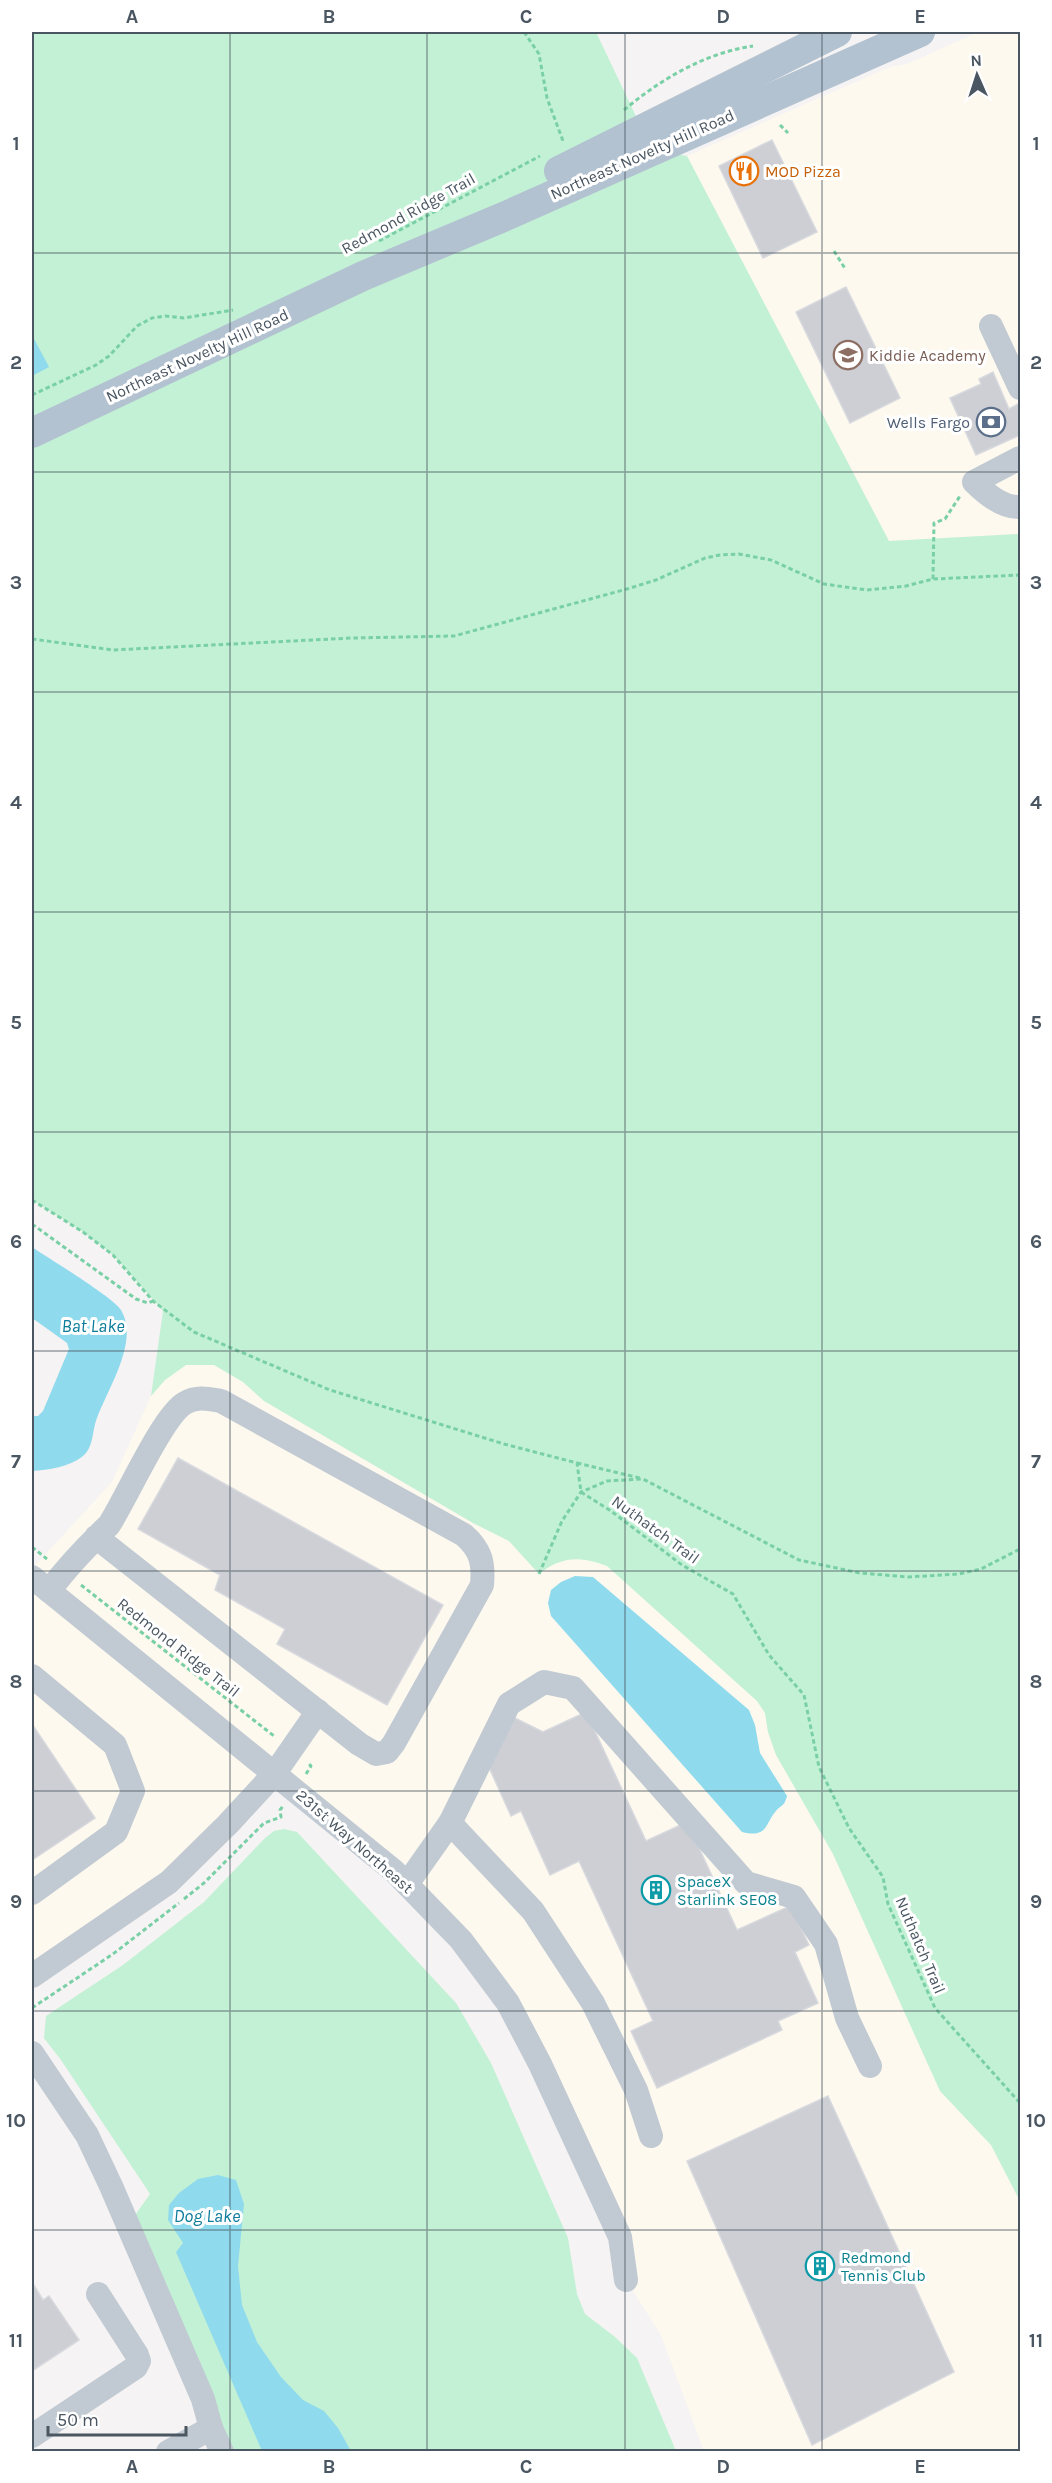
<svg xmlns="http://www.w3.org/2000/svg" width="1052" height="2483" font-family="Karla,sans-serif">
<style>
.commercial{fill:#fdf9ef}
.green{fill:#c3f1d5}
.water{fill:#90daee}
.building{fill:#cdcfd5;stroke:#d7d9de;stroke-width:1.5}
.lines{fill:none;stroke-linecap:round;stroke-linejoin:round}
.path{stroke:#7ad0a6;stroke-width:3;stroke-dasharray:4.5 3;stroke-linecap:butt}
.minor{stroke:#c1cad2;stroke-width:24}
.major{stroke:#b3c2d1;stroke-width:30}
.grid{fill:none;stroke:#4a5661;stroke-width:1.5;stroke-opacity:0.55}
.labels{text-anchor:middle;stroke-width:6;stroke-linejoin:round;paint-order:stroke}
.street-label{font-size:16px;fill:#4a5661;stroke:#fff}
.food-label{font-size:16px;fill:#c56008;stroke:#fff;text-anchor:start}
.education-label{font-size:16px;fill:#785e54;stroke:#fff;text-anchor:start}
.service-label{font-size:16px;fill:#4e5e75;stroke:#fff;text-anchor:end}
.culture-label{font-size:16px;fill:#0d838f;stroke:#fff;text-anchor:start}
.water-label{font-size:18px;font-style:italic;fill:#0c7c9b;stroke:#fff}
.neatline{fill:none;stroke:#4a5661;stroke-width:2}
.grid-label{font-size:20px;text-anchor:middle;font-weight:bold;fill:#4a5661}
</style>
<rect width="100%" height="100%" fill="#f5f3f3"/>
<g class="commercial">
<polygon points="978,32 1020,32 1020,534 889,541 687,156 890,67 907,64"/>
<polygon points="186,1365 214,1365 243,1382 264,1401 473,1523 509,1541 539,1574 553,1564 571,1559 591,1560 607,1566 757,1701 765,1713 768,1732 776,1755 833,1854 940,2091 991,2145 1020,2201 1020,2451 704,2451 661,2335 626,2280 620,2237 461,1940 275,1773 228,1824 32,1976 32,1569 112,1482 151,1396 165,1380"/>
</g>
<g class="green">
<path d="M32 32H596L652 150 687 156 889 541 1020 534V2201L991 2145 940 2091 833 1854 776 1755 768 1732 765 1713 757 1701 607 1566C580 1556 562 1556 539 1574L509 1541 473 1523 264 1401 243 1382 214 1365H186L165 1380 151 1396 163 1311 113 1255 83 1232 32 1200Z"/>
<polygon points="284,1829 297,1832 456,2003 491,2063 568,2238 577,2294 585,2314 615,2337 637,2358 676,2451 222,2451 128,2225 150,2194 61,2060 44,2038 46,2016 123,1965 204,1902 265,1838 274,1831"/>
</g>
<g class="water">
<polygon points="32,335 49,367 32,376"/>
<path d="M32 1247C48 1258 113 1297 121 1310 140 1341 107 1390 97 1418 92 1430 94 1447 83 1456 70 1467 48 1470 32 1471V1416H38L43 1411 69 1349 67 1343 63 1340 32 1318Z"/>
<path d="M575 1576 593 1577 749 1710 755 1725 760 1753 787 1796C784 1807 782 1804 776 1811 764 1825 768 1838 742 1832L551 1616 548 1603 551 1590 561 1582Z"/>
<polygon points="218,2175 236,2180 244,2204 238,2266 242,2305 257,2342 281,2377 303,2400 324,2411 338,2428 351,2451 262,2451 176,2252 183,2243 168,2220 169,2205 179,2193 198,2179"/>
</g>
<g class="building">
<polygon points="772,140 817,232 763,258 719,166"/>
<polygon points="846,287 900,398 850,423 796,312"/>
<polygon points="993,372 1009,409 1020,403 1020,435 976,455 950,398 981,384 979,379"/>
<polygon points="178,1458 443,1605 387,1705 277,1644 285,1629 215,1590 220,1575 138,1529"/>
<polygon points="586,1712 646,1841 687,1822 737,1930 790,1906 809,1945 795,1952 818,2003 778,2021 782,2030 657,2088 631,2031 653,2021 579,1861 550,1875 521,1811 511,1816 487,1763 511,1716 543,1732"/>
<polygon points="32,1724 95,1818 32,1860"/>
<polygon points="828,2096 954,2372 812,2445 687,2161"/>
<polygon points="32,2282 43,2300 49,2296 79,2340 32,2371"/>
</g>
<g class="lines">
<g class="path">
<polyline points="524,32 539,54 547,98 563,141"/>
<path d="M624 110C661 79 705 53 753 46"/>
<polyline points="780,125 788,133"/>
<polyline points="379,241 540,156"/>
<polyline points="834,251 846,270"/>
<polyline points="32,395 96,365 109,356 137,326 152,318 165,316 184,318 233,310"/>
<polyline points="933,579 934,523 945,519 960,496"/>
<polyline points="32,639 113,650 352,638 454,636 627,589 656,580 705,558 720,555 739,554 771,560 824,584 867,590 906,586 933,579 1020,575"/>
<polyline points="32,1200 83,1232 113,1255 153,1301 194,1332 330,1390 504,1444 577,1463 581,1492"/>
<polyline points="32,1224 136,1299 148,1303 153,1301"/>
<polyline points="577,1463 640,1478"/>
<polyline points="581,1492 611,1511 682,1565 733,1594 769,1655 804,1695 819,1767 849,1828 883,1877 888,1904 935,2008 1020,2103"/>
<polyline points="32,1547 47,1559"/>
<polyline points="539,1574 562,1521 581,1492 607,1481 643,1479 799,1560 860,1573 908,1577 959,1574 981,1569 1020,1549"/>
<polyline points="81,1585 274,1736"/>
<polyline points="306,1774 311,1766 308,1763"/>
<polyline points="184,1899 204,1883 264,1823 281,1817 280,1810 283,1806"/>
<polyline points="32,2008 113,1954 179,1903"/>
</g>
<g class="minor">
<polyline points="991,326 1020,388"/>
<path d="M1020 458 974 482C985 493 1003 508 1020 507"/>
<polyline points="32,1577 394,1871 461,1940 508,2003 540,2064 620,2237 626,2280"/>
<path d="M49 1591C67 1567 87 1546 109 1525 126 1499 163 1415 185 1403 197 1396 209 1399 221 1401L464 1535C481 1550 484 1563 482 1585L394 1743 387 1752 376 1754 359 1744 96 1537"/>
<polyline points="32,1676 115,1745 133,1791 116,1832 32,1893"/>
<polyline points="450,1823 509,1704 544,1682 573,1688 746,1883 794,1897 826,1944 847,2018 870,2066"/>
<polyline points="407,1884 450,1823 533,1911 593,2003 636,2090 651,2136"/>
<polyline points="32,1976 169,1882 228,1824 275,1773 318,1711"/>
<polyline points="32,2053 87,2135 111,2186 203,2399 211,2428 222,2452"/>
<polyline points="32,2436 136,2367 139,2361 137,2355 98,2294"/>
<polyline points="168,2452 211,2428"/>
</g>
<g class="major">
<polyline points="559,171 837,32"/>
<polyline points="32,433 363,276 508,215 920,32"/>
</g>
</g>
<path class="grid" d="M230 32V2452M427 32V2452M625 32V2452M822 32V2452M32 253H1020M32 472H1020M32 692H1020M32 912H1020M32 1132H1020M32 1351H1020M32 1571H1020M32 1791H1020M32 2011H1020M32 2230H1020"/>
<defs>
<g id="restaurant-ring" transform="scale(1.5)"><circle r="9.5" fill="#fff" stroke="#e8710a" stroke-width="1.5"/><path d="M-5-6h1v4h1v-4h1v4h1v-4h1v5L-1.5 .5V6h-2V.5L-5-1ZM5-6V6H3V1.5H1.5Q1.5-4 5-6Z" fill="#e8710a"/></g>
<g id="school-ring" transform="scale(1.5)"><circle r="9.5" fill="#fff" stroke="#8d6e63" stroke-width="1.5"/><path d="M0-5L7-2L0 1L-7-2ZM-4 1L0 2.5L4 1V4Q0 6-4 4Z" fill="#8d6e63"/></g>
<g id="bank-ring" transform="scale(1.5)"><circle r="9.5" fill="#fff" stroke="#5c6f8a" stroke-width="1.5"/><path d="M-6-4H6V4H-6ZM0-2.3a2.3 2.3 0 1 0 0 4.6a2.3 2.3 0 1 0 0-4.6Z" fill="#5c6f8a"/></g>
<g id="building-ring" transform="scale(1.5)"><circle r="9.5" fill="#fff" stroke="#0f9aa8" stroke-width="1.5"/><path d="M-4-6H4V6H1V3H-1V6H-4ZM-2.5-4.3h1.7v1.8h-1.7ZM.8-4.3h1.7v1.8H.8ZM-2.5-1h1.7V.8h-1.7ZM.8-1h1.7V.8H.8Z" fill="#0f9aa8"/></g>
</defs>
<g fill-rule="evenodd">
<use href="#restaurant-ring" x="744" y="171"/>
<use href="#school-ring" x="848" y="355"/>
<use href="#bank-ring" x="991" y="422"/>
<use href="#building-ring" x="656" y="1890"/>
<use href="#building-ring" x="820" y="2266"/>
</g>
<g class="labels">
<g class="street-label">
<text transform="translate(642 154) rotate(-24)" y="6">Northeast Novelty Hill Road</text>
<text transform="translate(408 213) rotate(-29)" y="6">Redmond Ridge Trail</text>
<text transform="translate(197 355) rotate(-25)" y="6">Northeast Novelty Hill Road</text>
<text transform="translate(656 1529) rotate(36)" y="6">Nuthatch Trail</text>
<text transform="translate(179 1647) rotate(38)" y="6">Redmond Ridge Trail</text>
<text transform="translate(355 1841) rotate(41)" y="6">231st Way Northeast</text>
<text transform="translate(921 1945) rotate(67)" y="6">Nuthatch Trail</text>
</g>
<g class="food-label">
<text x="765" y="177">MOD Pizza</text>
</g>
<g class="education-label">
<text x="869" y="361">Kiddie Academy</text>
</g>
<g class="service-label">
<text x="970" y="428">Wells Fargo</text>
</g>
<g class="culture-label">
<text x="677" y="1887">SpaceX<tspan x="677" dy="18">Starlink SE08</tspan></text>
<text x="841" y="2263">Redmond<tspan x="841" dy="18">Tennis Club</tspan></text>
</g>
<g class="water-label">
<text x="93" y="1332">Bat Lake</text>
<text x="207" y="2222">Dog Lake</text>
</g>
</g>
<rect width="1052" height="2483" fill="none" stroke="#ffffff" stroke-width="66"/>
<g transform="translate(977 75) rotate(357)" stroke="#ffffff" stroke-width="4.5" paint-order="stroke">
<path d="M0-4.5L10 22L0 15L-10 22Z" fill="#4a5661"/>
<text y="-9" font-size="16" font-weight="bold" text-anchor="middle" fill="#4a5661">N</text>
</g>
<path d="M48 2426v9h138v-9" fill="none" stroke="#4a5661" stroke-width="3"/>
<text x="57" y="2426" font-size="18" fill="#4a5661" stroke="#ffffff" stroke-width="4.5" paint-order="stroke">50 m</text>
<rect x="33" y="33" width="986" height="2417" class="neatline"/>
<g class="grid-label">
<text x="132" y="23">A</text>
<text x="329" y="23">B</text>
<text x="526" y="23">C</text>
<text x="723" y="23">D</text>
<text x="920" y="23">E</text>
<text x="16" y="150">1</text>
<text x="1036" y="150">1</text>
<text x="16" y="369">2</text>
<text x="1036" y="369">2</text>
<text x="16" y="589">3</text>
<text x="1036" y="589">3</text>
<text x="16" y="809">4</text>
<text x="1036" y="809">4</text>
<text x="16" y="1029">5</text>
<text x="1036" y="1029">5</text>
<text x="16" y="1248">6</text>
<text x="1036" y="1248">6</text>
<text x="16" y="1468">7</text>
<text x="1036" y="1468">7</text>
<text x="16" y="1688">8</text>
<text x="1036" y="1688">8</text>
<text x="16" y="1908">9</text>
<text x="1036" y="1908">9</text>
<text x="16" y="2127">10</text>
<text x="1036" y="2127">10</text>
<text x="16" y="2347">11</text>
<text x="1036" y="2347">11</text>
<text x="132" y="2473">A</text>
<text x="329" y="2473">B</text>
<text x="526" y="2473">C</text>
<text x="723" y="2473">D</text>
<text x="920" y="2473">E</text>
</g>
</svg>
